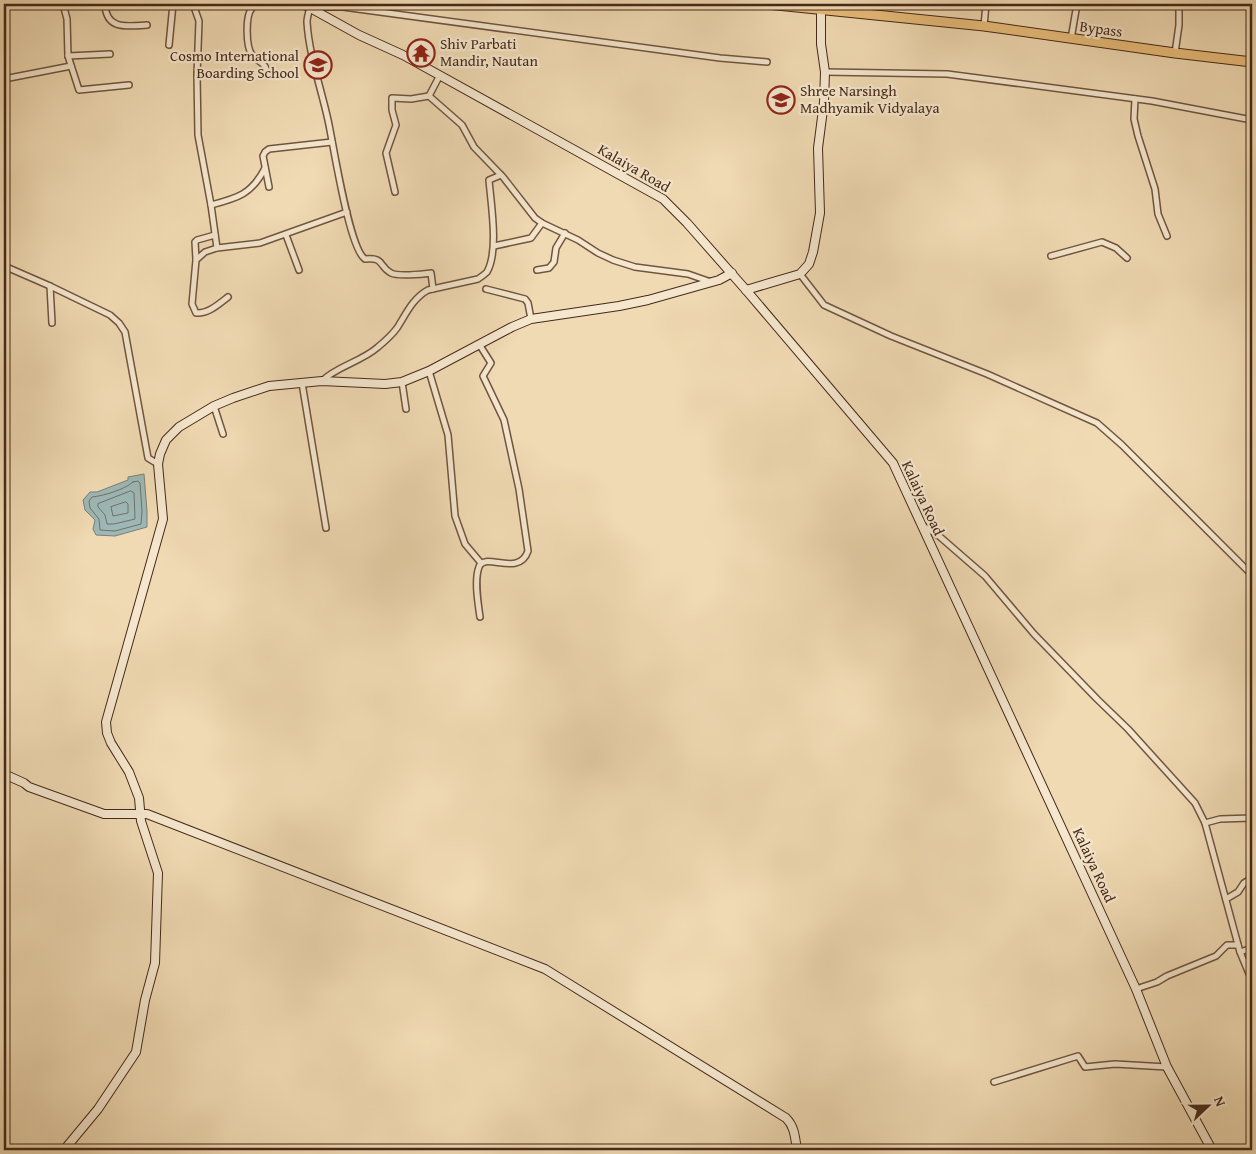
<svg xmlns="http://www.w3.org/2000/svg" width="1256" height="1154" font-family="'Gentium Book Plus',serif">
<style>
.water{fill:#9db8b6;stroke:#7a7f77}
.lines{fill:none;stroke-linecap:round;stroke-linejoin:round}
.shore{stroke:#727068;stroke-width:1}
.street-casing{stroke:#705540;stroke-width:8}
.secondary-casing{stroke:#462919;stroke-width:10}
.primary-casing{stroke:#462919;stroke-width:11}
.street{stroke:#f5e7ce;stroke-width:5}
.secondary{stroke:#f5e7ce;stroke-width:8}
.primary{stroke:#e8bd7a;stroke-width:9}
.labels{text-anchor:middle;stroke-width:4.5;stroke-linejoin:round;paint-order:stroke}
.street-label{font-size:15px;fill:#462919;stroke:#f5e7ce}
.poi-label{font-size:15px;fill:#462919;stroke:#f5e7ce;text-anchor:start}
</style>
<rect width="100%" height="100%" fill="#f0dab3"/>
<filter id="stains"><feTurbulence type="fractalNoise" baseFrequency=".004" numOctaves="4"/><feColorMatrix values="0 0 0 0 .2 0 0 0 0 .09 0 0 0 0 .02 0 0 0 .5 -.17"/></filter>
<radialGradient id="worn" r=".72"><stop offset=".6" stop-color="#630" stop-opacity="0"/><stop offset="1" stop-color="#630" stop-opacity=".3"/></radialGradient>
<polygon class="water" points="144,474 147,511 147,527 115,536 96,535 93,529 95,520 85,510 83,500 90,492 97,492 128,480 128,477"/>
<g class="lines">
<g class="shore">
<path d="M133 482 138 481 140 483 142 511 141 524 115 531 100 530 99 519 90 508 89 501 92 497C103 496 126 489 133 482Z"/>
<polygon points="131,491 134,493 135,519 114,524 107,524 105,515 98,507 98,504"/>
<polygon points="126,502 128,504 128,513 113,516 111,507"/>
</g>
<g class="street-casing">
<g id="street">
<polyline points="63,4 67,19 68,56 110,54"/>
<path d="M105 4C106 31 128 26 147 25"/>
<path d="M193 4 199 21 197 75 198 135 211 205 217 248 205 252 196 260 192 304 196 313C208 314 219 304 228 297"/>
<path d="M259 4C256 5 254 6 252 8 245 16 246 47 252 55 261 65 265 60 268 76"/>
<polyline points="868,14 870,4"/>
<polyline points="984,26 986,4"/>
<polyline points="1071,39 1077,4"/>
<polyline points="169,45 173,4"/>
<polyline points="1175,53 1179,25 1179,4"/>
<polyline points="68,56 79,90 129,85"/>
<polyline points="825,72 947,74 1152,101 1252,120"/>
<polyline points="440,75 429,96 462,125 474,147 503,177 535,218 542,223 578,240 598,253 613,260 635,267 688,274 711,282"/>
<polyline points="4,79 71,66"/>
<polyline points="1135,99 1134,119 1138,136 1155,189 1158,214 1167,236"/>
<polyline points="269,187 263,156 265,152 269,149 332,142"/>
<polyline points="395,192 386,153 396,125 392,110 392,98 411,99 429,96"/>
<path d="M211 205C238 198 252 194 265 168"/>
<polyline points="286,235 299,270"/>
<polyline points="494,246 531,238 542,223"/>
<polyline points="217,248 260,243 347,212"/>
<polyline points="1051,256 1102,242 1116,248 1127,258"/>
<polyline points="196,259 195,242 197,240 215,235"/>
<polyline points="4,266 50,286 110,315 119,323 125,332 148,458 158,464"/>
<polyline points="537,270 549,268 554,262 556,248 565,233"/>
<polyline points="800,274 824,305 891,336 987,374 1097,423 1122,445 1252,575"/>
<polyline points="50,286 52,323"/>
<path d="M433 289 431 273C421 274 399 277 391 273 378 266 385 257 365 259 349 249 333 142 328 120 321 88 309 55 307 22 307 17 309 12 310 7H343L720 58 767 62"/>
<polyline points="486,289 525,299 528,303 531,319"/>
<path d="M479 344 491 363 483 376 504 420 519 489 528 551C519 578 484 551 479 567 474 580 478 603 480 617"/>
<polyline points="429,371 448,435 455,516 465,544 481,563"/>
<path d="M322 381C337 366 361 362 378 347 384 342 392 335 397 328 406 314 413 298 428 290L478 279C481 277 484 275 487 272 499 251 491 204 489 180L501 175"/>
<polyline points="402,382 406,409"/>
<polyline points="302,383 326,528"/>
<polyline points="214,406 223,434"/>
<polyline points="923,526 939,536 985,576 1034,634 1097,699 1128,729 1195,803 1205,823 1240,952 1252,981"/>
<polyline points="1205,823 1220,819 1252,818"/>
<polyline points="1226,899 1238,892 1244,883 1252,878"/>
<polyline points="1240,952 1252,948"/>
<polyline points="1136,989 1157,982 1167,976 1216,956 1227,945 1238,945"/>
<polyline points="994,1082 1078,1056 1085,1067 1115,1064 1167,1067"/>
</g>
</g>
<g class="secondary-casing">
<g id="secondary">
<polyline points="303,4 359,35 403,55 663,199 687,223 746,290 893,463 1136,989 1167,1067 1212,1150"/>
<polyline points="746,290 800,274 809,264 813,252 820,213 818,148 824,102 825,72 821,44 821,9"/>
<path d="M4 774 24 783 29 787 104 814H147L545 969 786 1118C795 1127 795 1138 797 1150"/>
<polyline points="64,1150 98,1109 136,1052 145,1000 155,963 158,873 141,821 139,798 129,772 111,743 107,733 106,722 163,519 158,464 160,454 166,440 179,427 214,406 233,398 269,386 322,381 385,384 402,382 429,371 512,327 531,319 619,306 648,300 719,280 732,273"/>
</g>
</g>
<g class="primary-casing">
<polyline id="primary" points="767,4 984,26 1175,53 1252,62"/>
</g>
<use href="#street" class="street"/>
<use href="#secondary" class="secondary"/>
<use href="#primary" class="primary"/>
</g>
<defs>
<g id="temple-ring" transform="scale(1.4375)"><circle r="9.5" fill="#f5e7ce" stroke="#8f2418" stroke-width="1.5"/><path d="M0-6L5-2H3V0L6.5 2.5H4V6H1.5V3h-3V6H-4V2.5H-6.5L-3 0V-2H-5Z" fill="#8f2418"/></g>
<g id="school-ring" transform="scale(1.4375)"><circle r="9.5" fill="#f5e7ce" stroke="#8f2418" stroke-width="1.5"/><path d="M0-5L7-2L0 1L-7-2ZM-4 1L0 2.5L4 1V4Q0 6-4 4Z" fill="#8f2418"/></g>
</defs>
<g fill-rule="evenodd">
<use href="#temple-ring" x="421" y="53"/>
<use href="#school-ring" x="318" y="65"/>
<use href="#school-ring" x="781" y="100"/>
</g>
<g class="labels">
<g class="street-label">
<text transform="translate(1101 29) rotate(8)" y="5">Bypass</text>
<text transform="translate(634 168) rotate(30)" y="5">Kalaiya Road</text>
<text transform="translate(923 498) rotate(65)" y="5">Kalaiya Road</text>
<text transform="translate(1094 865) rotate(65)" y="5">Kalaiya Road</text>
</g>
<g class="poi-label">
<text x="440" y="49">Shiv Parbati<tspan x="440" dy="17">Mandir, Nautan</tspan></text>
<text x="299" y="61" text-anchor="end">Cosmo International<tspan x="299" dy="17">Boarding School</tspan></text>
<text x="800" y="96">Shree Narsingh<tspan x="800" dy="17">Madhyamik Vidyalaya</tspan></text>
</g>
</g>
<rect width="1256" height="1154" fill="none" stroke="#f0dab3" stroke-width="20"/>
<rect x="5" y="5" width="1246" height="1144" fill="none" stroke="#462919" stroke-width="2.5"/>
<rect x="10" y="10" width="1236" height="1134" fill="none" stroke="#462919"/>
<g transform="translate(1208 1106) rotate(68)" stroke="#f5e7ce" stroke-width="4" paint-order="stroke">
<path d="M0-4L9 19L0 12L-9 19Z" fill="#462919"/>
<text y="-8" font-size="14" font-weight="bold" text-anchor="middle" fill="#462919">N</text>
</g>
<rect width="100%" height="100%" filter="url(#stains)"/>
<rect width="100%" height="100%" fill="url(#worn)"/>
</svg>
